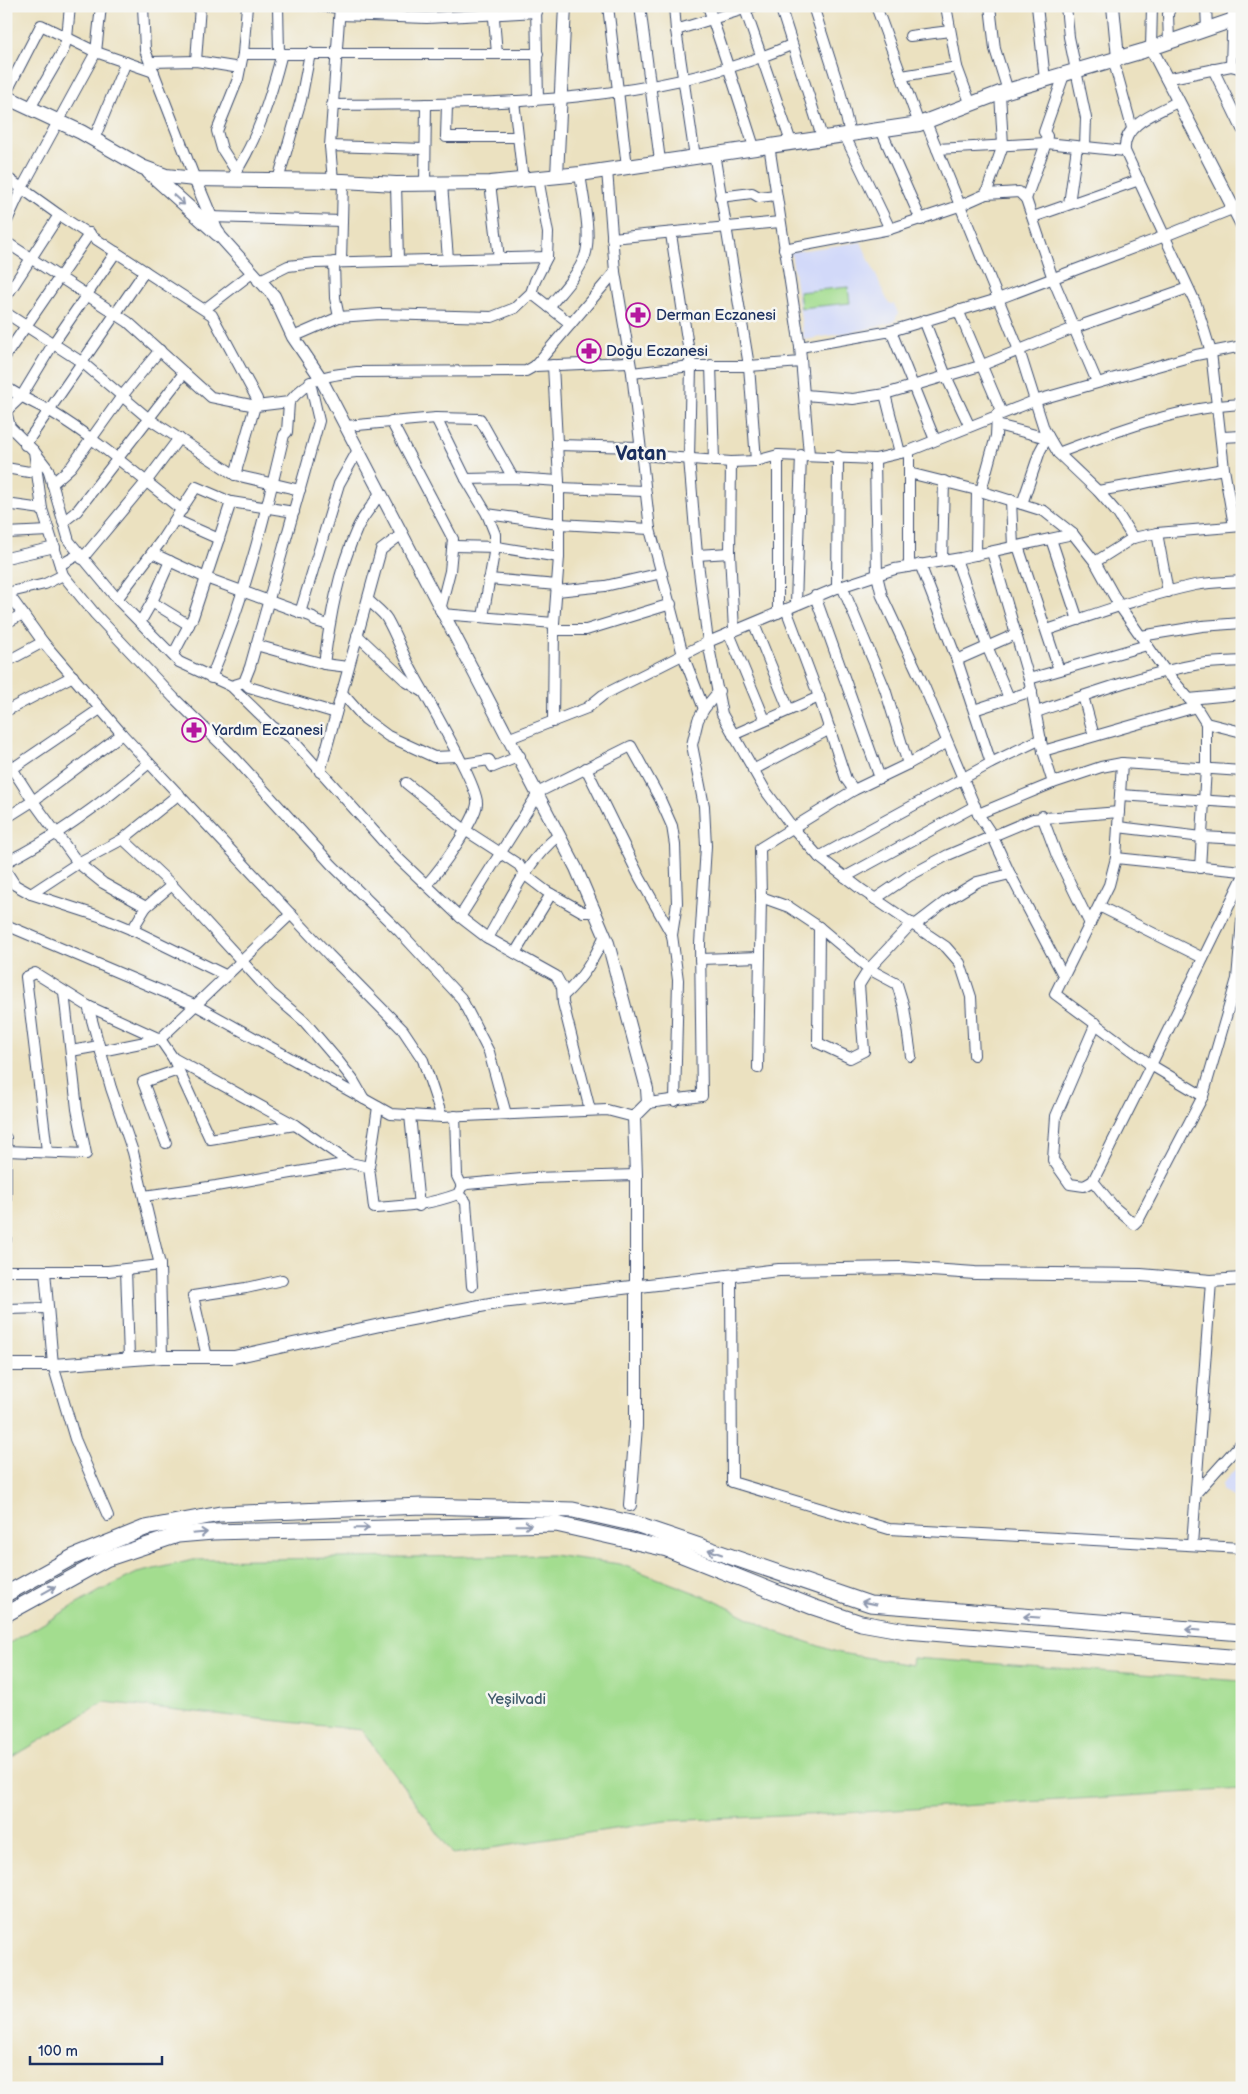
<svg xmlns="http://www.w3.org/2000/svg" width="1248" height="2094" font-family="'Balsamiq Sans',sans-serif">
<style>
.built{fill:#d2d9f9}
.green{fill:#a3dd8f;stroke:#5f8676}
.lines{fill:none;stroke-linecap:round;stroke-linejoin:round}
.minor-casing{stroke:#3a4a6d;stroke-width:12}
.tertiary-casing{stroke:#3a4a6d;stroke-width:14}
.secondary-casing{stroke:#3a4a6d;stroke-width:16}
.primary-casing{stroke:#3a4a6d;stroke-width:17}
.minor{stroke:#fff;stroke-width:10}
.tertiary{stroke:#fff;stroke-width:12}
.secondary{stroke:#fff;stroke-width:14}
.primary{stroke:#fff;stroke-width:15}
.oneway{stroke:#8d97ae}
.labels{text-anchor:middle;stroke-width:5;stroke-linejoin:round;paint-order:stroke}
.poi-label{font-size:15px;fill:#1b2f5e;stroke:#f6f6f2;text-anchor:start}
.park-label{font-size:15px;fill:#3d5a6a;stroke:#f6f6f2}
.district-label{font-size:20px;font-weight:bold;fill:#1b2f5e;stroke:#f6f6f2}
</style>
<rect width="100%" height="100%" fill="#f6f6f2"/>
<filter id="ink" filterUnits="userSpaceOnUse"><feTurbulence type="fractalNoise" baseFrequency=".02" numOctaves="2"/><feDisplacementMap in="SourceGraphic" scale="10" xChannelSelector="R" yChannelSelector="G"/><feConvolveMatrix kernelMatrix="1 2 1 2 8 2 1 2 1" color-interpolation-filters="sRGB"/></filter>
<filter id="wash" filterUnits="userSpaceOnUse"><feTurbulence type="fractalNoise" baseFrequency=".0096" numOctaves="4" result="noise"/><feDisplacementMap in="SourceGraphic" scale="20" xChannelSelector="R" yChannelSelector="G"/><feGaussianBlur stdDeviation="1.12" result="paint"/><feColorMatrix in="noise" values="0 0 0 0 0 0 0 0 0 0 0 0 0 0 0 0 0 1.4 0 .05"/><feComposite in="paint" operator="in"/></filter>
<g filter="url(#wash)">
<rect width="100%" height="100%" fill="#ebe1c0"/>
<g class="built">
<polygon points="861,242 889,304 894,304 898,313 894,322 863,330 804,340 791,252"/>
<polygon points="1242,1462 1242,1503 1222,1490 1222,1484"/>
</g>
<g class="green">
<polygon points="848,287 850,303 801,308 799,292"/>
<polygon points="552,1555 620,1564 711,1599 777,1632 840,1653 912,1665 913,1658 1242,1681 1242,1789 829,1814 665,1821 453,1854 362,1730 104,1702 6,1761 6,1645 100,1591 137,1573 193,1560"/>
</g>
</g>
<g filter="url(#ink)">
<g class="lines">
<g class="minor-casing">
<g id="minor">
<polyline points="143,6 145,50 195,179"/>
<polyline points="278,6 279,53"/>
<polyline points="321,6 340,8"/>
<polyline points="493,6 497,54"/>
<polyline points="608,6 627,167"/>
<polyline points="640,6 660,161"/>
<polyline points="674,6 676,30"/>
<path d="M708 6C724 53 739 100 754 147"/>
<polyline points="744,6 791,142"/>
<polyline points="780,6 822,137"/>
<polyline points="813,6 840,91 850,134"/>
<polyline points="876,6 919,124"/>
<polyline points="946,6 957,67 971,105"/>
<polyline points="990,6 995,49 1008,91"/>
<polyline points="1037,6 1045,80"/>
<polyline points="1066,6 1069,37 1086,118 1085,147"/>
<polyline points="1206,6 1207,29"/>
<polyline points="1233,6 1231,66 1242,69"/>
<polyline points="536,7 538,99"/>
<polyline points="340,15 427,18 537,12"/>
<polyline points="910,36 950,31"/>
<polyline points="1169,42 1168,14 1171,6"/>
<polyline points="1151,48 1152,6"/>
<polyline points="243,54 538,54"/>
<polyline points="1113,59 1132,128"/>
<polyline points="196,61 200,6"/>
<polyline points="151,62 196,61 240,68"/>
<polyline points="1213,69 1242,129"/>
<polyline points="902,76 957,67"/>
<polyline points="1166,79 1231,66"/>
<polyline points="6,93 41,25 96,52 154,72"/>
<polyline points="514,101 523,180"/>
<path d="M1177 102C1157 113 1122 124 1125 151L1196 304 1211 352 1224 469 1234 526"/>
<polyline points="447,104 446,137 518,137"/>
<path d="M332 105C481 104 653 106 791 45"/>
<polyline points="30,108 63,51 67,38 70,6"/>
<polyline points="926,122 1019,350 1044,429 1058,453 1098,491 1118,514 1133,538"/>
<polyline points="881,130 921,220"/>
<polyline points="844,134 890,229"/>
<polyline points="94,139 126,62"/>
<polyline points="769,145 800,347 809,455"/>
<polyline points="330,146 424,149"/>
<polyline points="937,149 1046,143 1125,151"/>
<polyline points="714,153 749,366 756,461"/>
<polyline points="695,157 676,30 754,6"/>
<polyline points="607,170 615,272 632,373 650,529 683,655 704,709"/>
<polyline points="236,171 222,149 217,131 238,79 243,54 247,6"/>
<path d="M234 175C258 138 271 96 282 53"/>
<polyline points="6,177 59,215 212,315 257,399 235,475"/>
<polyline points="278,180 301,100 310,53"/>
<polyline points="333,181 330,146 340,6"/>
<polyline points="490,183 499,258"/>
<polyline points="396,184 398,260"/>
<polyline points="425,184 426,104"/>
<polyline points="442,184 448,259"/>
<polyline points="986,194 1003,145 1000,93"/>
<polyline points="720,197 752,193 759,197 776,195"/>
<polyline points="1026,199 1046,143 1047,136 1044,132 1064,75"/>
<polyline points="1069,204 1077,147"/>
<polyline points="210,217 342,221"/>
<polyline points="1033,217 1139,180"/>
<polyline points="6,223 22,188 96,52 101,6"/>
<polyline points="671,234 691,366 689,458 697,555 708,642 722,714 765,790 793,828 819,857 862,890 946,947 960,963 971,997 974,1055"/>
<polyline points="612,238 780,222"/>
<path d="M6 242 128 322 211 397 256 406 289 402C310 377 326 375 357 372L526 371 535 366 628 362"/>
<polyline points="784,249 890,229 959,206 986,194 1019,192 1026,199 1053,279 1097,382"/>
<polyline points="334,262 335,298 339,317"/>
<polyline points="341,262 343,181"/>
<polyline points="258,281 288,266 315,263 547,257"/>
<polyline points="531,293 571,324"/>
<polyline points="6,297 59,215"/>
<path d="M549 307C561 292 578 275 585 256 592 235 583 197 580 174"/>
<polyline points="205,309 252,273"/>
<polyline points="958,310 1002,413"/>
<polyline points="6,313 83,363 149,419 235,475 300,490"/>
<polyline points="924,320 946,376 969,425"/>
<polyline points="891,331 935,440"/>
<polyline points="293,337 339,317 380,314 492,317 515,308 531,293 535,281 547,257 548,233 538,178"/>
<polyline points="800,347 891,331 998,299 1165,236 1242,205"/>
<polyline points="6,355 90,233"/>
<polyline points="553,365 559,481 559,557 554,623 553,722"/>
<polyline points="711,365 714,461"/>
<polyline points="535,366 615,272"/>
<polyline points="632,373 691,366 749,366 801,362"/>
<path d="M6 387C20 397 35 403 50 411 95 438 141 478 182 510"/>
<polyline points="885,394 900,453"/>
<polyline points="805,395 853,399 885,394 980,366 1074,328 1188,288"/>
<polyline points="6,411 10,427 34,451 42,509 63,575 95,614 174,698 235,758 332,865 400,932 461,998 489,1052 506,1114"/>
<polyline points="6,411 21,397 53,344 116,252"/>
<polyline points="436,418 466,479 487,514 495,534 495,547 483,617"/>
<polyline points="391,421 453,539 450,571 440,610"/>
<polyline points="997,425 1047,438"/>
<polyline points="346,426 436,418 480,419 513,478"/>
<polyline points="1222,437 1242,436"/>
<polyline points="25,445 145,271"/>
<polyline points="557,445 639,447"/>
<polyline points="34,451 48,469 69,541 118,600 179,662 231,686 273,727 290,737 397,857 460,917 486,937 556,976 562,987 563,1003 590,1110"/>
<polyline points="909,451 909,567"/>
<path d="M1058 453C1117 431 1179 407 1242 404"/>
<polyline points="640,455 731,462 756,461 778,455 875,459 909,451 1034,401 1196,355 1242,346"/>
<polyline points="875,459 877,575 882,596 924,686 978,814 992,835 1010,874 1063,975"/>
<polyline points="731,462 730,553 734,631"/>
<polyline points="6,468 29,472 37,469"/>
<polyline points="909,473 977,490 1044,511 1073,534 1095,562 1119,605 1166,672 1196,707 1206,723 1206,768 1200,868"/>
<polyline points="466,479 513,478 559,481"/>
<polyline points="52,484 71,467 122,396 160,350"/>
<polyline points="559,488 645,491"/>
<polyline points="981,491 996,436 997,414"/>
<polyline points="1098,491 1224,469"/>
<polyline points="1011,500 1013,547"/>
<polyline points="6,504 42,509"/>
<polyline points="1022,504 1040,451 1048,436"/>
<polyline points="487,514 559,524 650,529"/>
<polyline points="176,520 219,539"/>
<polyline points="63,522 77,511 184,373"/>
<polyline points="6,533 49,531"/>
<polyline points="1157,533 1168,592"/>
<polyline points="1051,539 1078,620"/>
<polyline points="454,546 497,547 559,557"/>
<polyline points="1018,546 1059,670"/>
<polyline points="992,552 1029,679 1043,751 1053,783"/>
<polyline points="152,553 206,578 313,617 315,621 329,625"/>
<polyline points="697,555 730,553"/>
<polyline points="976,555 977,490"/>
<polyline points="6,558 55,547"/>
<polyline points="82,559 146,482 179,438"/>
<polyline points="956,559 987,646 1009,698"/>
<polyline points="942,561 944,481"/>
<polyline points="1095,562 1133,538 1157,533 1242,526"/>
<polyline points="920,564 957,660 991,763"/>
<polyline points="60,565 78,555"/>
<polyline points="489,579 557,585"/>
<polyline points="842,586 885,689 908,764"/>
<polyline points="837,588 838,456"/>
<polyline points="557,591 605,586 662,573"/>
<polyline points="7,592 43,642 122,734 329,955 403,1030 423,1060 442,1117"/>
<polyline points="6,593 45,584 63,575"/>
<polyline points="815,596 880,778"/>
<polyline points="117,599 161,541 196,487 231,502 294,512"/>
<path d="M368 600C374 606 383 612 387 619 396 635 402 652 410 667 421 688 480 788 477 804 475 821 440 870 427 884"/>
<polyline points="152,602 189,625"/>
<polyline points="796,604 801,455"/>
<polyline points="786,609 819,697 846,779 854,790"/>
<polyline points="300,613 339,484 358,450"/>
<polyline points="778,613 778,455"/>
<polyline points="442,614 554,623"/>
<polyline points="141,621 152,602 170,561"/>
<polyline points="6,623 23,614"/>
<polyline points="754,624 789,710"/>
<polyline points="554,630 586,630 671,604"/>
<path d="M1047 630C1096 614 1144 596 1195 585 1210 582 1227 582 1242 581"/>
<polyline points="729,633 765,720"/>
<polyline points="357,635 407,682 422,691"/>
<polyline points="1141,636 1202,626 1242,623"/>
<polyline points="256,645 324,664 348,667"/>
<polyline points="173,655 193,617 231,502"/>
<polyline points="957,660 1016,634"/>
<polyline points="6,662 43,642"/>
<path d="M324 664C330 618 338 571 357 529 362 517 373 506 379 494"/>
<path d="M211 678C244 600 265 517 284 435L287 432 289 402"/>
<polyline points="1029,679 1147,645"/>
<polyline points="244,682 249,687 336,713"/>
<polyline points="231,686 244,682 250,667 319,421 310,382"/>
<polyline points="342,693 365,719 388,736 434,757 458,756"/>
<polyline points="1083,696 1094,736"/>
<polyline points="1189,699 1242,694"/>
<polyline points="974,710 1032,691"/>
<polyline points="6,711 73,676"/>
<path d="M1036 712C1089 694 1144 674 1199 664 1213 662 1228 662 1242 661"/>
<polyline points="1206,723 1242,732"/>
<polyline points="733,735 819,697"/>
<polyline points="510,738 587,708 603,695 708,642 837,588 895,569 961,558 1073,534"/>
<polyline points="1043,751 1196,707"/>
<polyline points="6,759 33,801 78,863 103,883 146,907 132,930"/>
<polyline points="1122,763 1116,858 1109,885 1055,994 1151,1065 1242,879"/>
<polyline points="463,764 489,760 493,767 520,756"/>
<polyline points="586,768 640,878 672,935"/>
<polyline points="753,770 830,729"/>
<polyline points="320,772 381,550 402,534"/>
<polyline points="6,773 100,709"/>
<polyline points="406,783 465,830 519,865 525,875 546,891 583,912 596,912"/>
<polyline points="1120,795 1242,803"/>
<polyline points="978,814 1053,783 1101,767 1122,763 1242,771"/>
<polyline points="1042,816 1057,856 1090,924"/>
<polyline points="6,818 33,801 122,734"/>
<polyline points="1118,827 1202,837 1242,839"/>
<polyline points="123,839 172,885 271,993 304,1021 339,1062 353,1080 364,1099"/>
<polyline points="819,857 991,763 1041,739"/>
<polyline points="1116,858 1242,871"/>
<path d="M6 862C59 836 105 801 149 763"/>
<polyline points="6,871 15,885 31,894 99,916 135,931 225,975"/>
<polyline points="845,877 975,806"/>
<polyline points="31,894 78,863 123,839 179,794"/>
<polyline points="761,897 789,907 819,927 869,969 897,984 904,1007 911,1056"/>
<polyline points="875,899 909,876 948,855 1033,819 1119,812"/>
<polyline points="1099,906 1203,958"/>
<polyline points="146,907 172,885"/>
<polyline points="460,917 539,792 631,746 660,799 672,826 675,845 677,903 672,935 678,980 675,1101"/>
<polyline points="6,925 197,1006 391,1114 442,1117 607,1110 634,1117"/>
<polyline points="915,925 949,899 977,882 1010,874"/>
<polyline points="819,927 818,1043 850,1058 864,1051 859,985 869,969 912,923"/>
<path d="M488 938C509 902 526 861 559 835"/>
<polyline points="515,953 551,894"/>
<polyline points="700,959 760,957"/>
<path d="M563 996C583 978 594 959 605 935"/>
<polyline points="88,1006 111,1088 133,1152 160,1265 162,1357"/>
<polyline points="1096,1023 1056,1116 1053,1160 1070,1184 1084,1186 1093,1181 1151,1065 1203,1096"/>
<polyline points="71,1051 99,1046"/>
<polyline points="101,1051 160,1039 291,914"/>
<polyline points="173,1058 295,1125 350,1163 369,1167"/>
<polyline points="758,1068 761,897 760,848 854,790 908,764 946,743"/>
<polyline points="648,1103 702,1096 700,944 706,846 704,806 692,745 698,720 704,709 719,691"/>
<path d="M378 1107 369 1167 374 1208C405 1206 429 1205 458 1194L462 1186 467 1184 534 1178 636 1175"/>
<polyline points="410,1115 419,1206"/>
<polyline points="455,1116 457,1176 462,1186"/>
<polyline points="6,1138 6,1240"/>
<polyline points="166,1143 143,1082 178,1070"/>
<polyline points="6,1151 86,1154 77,1109 64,992"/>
<polyline points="47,1151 26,977 35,973 88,1006 160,1039 173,1058 210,1139 295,1125"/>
<polyline points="1093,1181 1114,1207 1134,1224 1139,1219 1203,1096 1237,979 1242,920"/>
<polyline points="458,1194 466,1202 472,1286"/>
<polyline points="144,1196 216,1186 350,1163"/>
<polyline points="126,1269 129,1358"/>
<polyline points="6,1271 108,1271 160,1265"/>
<polyline points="45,1271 53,1365 75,1439 108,1516"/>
<polyline points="731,1275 732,1482 889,1529 1242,1548"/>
<polyline points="6,1309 48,1308"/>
<polyline points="207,1357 193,1296 246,1288 282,1280"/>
<polyline points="1197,1492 1242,1442"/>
<polyline points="1192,1545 1211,1281"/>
</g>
</g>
<g class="tertiary-casing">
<g id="tertiary">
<polyline points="1113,6 1118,58"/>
<polyline points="1151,48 1242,225"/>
<polyline points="557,176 565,6"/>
<polyline points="195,179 218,234 274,296 293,337 320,377 576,868 608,943 647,1089 648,1103 634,1117 636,1175 636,1426 630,1505"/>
<polyline points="6,1365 53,1365 162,1357 234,1357 380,1325 501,1302 779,1270 902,1268 975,1273 1141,1275 1211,1281 1242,1279"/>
</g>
</g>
<g class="secondary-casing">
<g id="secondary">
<polyline points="6,97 81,132 142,167 166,176 195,179 343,181 396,184 490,183 580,174 919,124 1000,93 1143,51 1242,17"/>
<polyline points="149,172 218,234"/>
</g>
</g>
<g class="primary-casing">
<g id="primary">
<polyline points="6,1594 73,1557 145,1528 220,1514 422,1506 573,1510 635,1524 870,1604 1242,1633"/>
<polyline points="6,1614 106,1559 178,1535 213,1532 556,1524 667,1549 813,1607 861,1623 906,1631 1242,1658"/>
</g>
</g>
<use href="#minor" class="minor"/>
<use href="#tertiary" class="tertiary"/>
<use href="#secondary" class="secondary"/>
<use href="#primary" class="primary"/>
</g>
<defs><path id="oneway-shaft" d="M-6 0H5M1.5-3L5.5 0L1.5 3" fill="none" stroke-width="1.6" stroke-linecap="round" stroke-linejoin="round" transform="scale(1.25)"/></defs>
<g class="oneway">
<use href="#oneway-shaft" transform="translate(179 200) rotate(42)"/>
<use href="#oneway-shaft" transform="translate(524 1525) rotate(-1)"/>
<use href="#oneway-shaft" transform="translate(362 1528) rotate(-1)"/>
<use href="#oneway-shaft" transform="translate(200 1533) rotate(-5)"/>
<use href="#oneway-shaft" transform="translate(715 1552) rotate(-161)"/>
<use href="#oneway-shaft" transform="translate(49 1590) rotate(-29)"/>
<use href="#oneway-shaft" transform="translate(869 1603) rotate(-168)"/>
<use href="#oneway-shaft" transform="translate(1031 1617) rotate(-176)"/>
<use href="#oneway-shaft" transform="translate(1193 1630) rotate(-176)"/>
</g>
</g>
<defs>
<g id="pharmacy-ring" transform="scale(1.25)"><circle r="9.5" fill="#f6f6f2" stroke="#b5179e" stroke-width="1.5"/><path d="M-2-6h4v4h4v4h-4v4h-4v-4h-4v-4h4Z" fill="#b5179e"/></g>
</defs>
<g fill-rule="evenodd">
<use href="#pharmacy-ring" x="638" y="315"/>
<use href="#pharmacy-ring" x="589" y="351"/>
<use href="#pharmacy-ring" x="194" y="730"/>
</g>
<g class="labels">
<g class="poi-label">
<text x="656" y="320">Derman Eczanesi</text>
<text x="606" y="356">Doğu Eczanesi</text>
<text x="212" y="735">Yardım Eczanesi</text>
</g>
<g class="park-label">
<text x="517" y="1704">Yeşilvadi</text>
</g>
<g class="district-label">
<text x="641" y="460">Vatan</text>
</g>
</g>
<rect width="1248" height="2094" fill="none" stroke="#f6f6f2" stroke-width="25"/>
<path d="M30 2056v8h132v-8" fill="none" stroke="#1b2f5e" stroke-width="2.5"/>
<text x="38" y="2056" font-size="15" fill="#1b2f5e" stroke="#f6f6f2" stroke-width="4" paint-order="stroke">100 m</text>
</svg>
